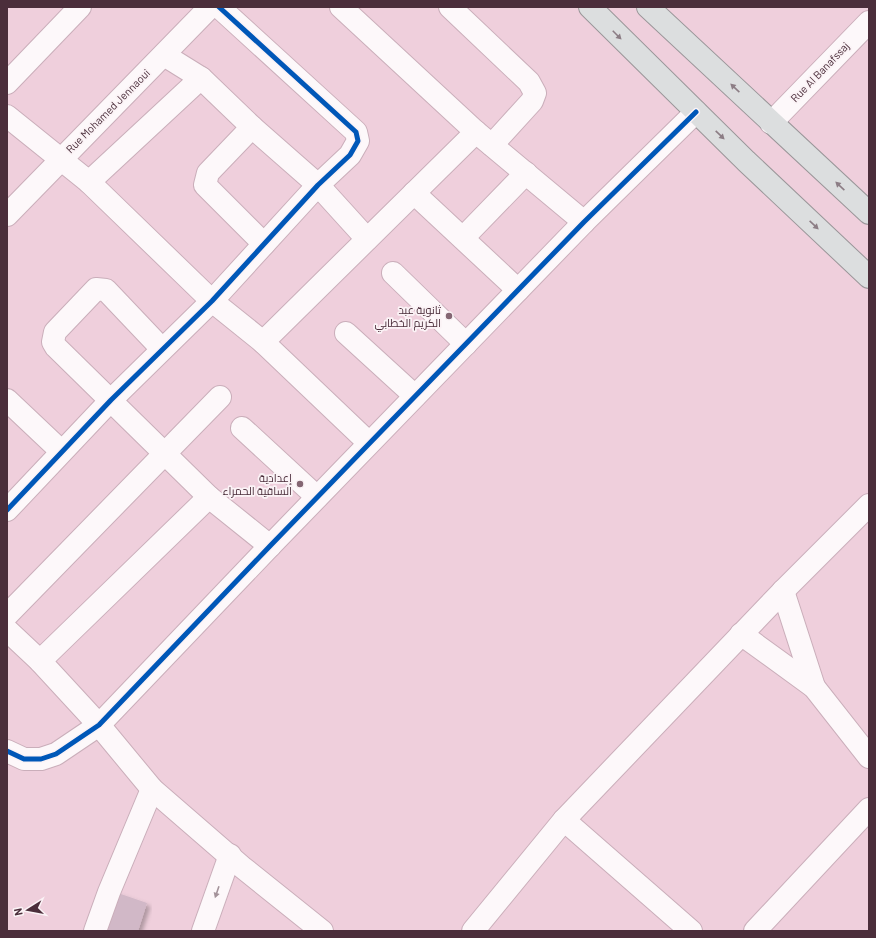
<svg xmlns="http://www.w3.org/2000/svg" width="876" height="938" font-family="Barlow,Cairo,sans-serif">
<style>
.building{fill:#d1b8c7;filter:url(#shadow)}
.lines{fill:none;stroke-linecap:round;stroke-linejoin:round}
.minor-casing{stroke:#caaeba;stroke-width:24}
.major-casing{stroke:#9a9699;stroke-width:24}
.minor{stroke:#fdf8fa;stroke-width:22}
.major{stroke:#dcdedf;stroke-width:22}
.cycleway-casing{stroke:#fbf3f6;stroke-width:8}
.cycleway{stroke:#0057b8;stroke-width:5}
.oneway{fill:#8c7d85}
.oneway2{fill:#a4939a}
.poi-dot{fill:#846673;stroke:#fbf3f6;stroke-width:1.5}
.labels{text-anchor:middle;stroke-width:3.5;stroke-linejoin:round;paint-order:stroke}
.street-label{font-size:11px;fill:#4b2e3b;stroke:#fbf3f6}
.poi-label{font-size:11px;fill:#4b2e3b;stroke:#fbf3f6;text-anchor:end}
</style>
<defs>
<filter id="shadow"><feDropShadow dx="3.5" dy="3.5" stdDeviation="2" flood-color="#0004"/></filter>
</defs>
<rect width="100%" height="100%" fill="#efcfdc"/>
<polygon class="building" points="112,891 147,903 138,931 99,931"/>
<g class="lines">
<g class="minor-casing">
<g id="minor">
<polyline points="341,7 476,132 584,222"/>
<polyline points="450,7 529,82 535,93 532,101 492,145"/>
<polyline points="201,78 252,127 318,185 367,239"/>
<polyline points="7,83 80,7"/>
<polyline points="7,116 89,182 212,301 263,342 369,443"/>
<polyline points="771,123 869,22"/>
<polyline points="252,127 208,173 205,185 264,244"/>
<polyline points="89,182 201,78 164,55"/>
<polyline points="414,193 518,290"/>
<polyline points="7,215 210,7"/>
<polyline points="463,238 526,173"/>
<polyline points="393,273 466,344"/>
<polyline points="346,333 415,396"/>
<polyline points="263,342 476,132"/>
<polyline points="162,349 106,290 96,289 55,332 53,342 56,347 209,497"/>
<polyline points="7,400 61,451"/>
<polyline points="242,428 317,497"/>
<polyline points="7,510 111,400 212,301 318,185 350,155 358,141 356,132 219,7"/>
<polyline points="783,591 814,687"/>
<polyline points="7,615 220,397"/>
<polyline points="7,630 40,661 99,725 152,789 242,867 322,931"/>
<polyline points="741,634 814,687 869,757"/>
<polyline points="40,661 209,497 270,546"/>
<polyline points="7,751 24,759 41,759 56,754 99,725 270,546 584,222 696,112"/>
<polyline points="564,820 691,931"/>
<polyline points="95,931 109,892 152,789"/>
<polyline points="203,931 230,855"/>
<polyline points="473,931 564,820 783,591 869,505"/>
<polyline points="755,931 869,809"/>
</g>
</g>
<g class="major-casing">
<g id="major">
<polyline points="590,7 746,161 869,277"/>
<polyline points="648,7 869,213"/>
</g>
</g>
<use href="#minor" class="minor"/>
<use href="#major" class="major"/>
<g class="cycleway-casing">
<g id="cycleway">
<polyline points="7,510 111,400 212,301 318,185 350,155 358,141 356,132 219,7"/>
<polyline points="7,751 24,759 41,759 56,754 99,725 270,546 584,222 696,112"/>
</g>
</g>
<use href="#cycleway" class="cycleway"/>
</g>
<defs><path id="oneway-solid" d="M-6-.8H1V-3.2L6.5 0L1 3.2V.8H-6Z"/></defs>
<g class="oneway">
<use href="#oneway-solid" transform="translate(617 35) rotate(45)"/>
<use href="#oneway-solid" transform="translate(735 88) rotate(-137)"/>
<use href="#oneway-solid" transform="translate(720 135) rotate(44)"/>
<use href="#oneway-solid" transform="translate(840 186) rotate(-137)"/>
<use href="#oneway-solid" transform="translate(814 225) rotate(43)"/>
</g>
<use class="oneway2" href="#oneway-solid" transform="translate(217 892) rotate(109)"/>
<g class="poi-dot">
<circle cx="449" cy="316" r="4"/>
<circle cx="300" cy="484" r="4"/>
</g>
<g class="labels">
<g class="street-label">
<text transform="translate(820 72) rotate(-46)" y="4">Rue Al Banafssaj</text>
<text transform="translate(108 111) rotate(-45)" y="4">Rue Mohamed Jennaoui</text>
</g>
<g class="poi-label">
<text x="441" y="314">ثانوية عبد<tspan x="441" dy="13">الكريم الخطابي</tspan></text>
<text x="292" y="482">إعدادية<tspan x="292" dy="13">الساقية الحمراء</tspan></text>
</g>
</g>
<rect width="876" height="938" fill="none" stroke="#4b2e3b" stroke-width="16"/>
<g transform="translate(28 910) rotate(259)" stroke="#fbf3f6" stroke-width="3" paint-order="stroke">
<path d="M0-3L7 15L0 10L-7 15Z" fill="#4b2e3b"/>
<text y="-6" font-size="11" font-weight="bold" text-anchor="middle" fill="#4b2e3b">N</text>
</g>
</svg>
